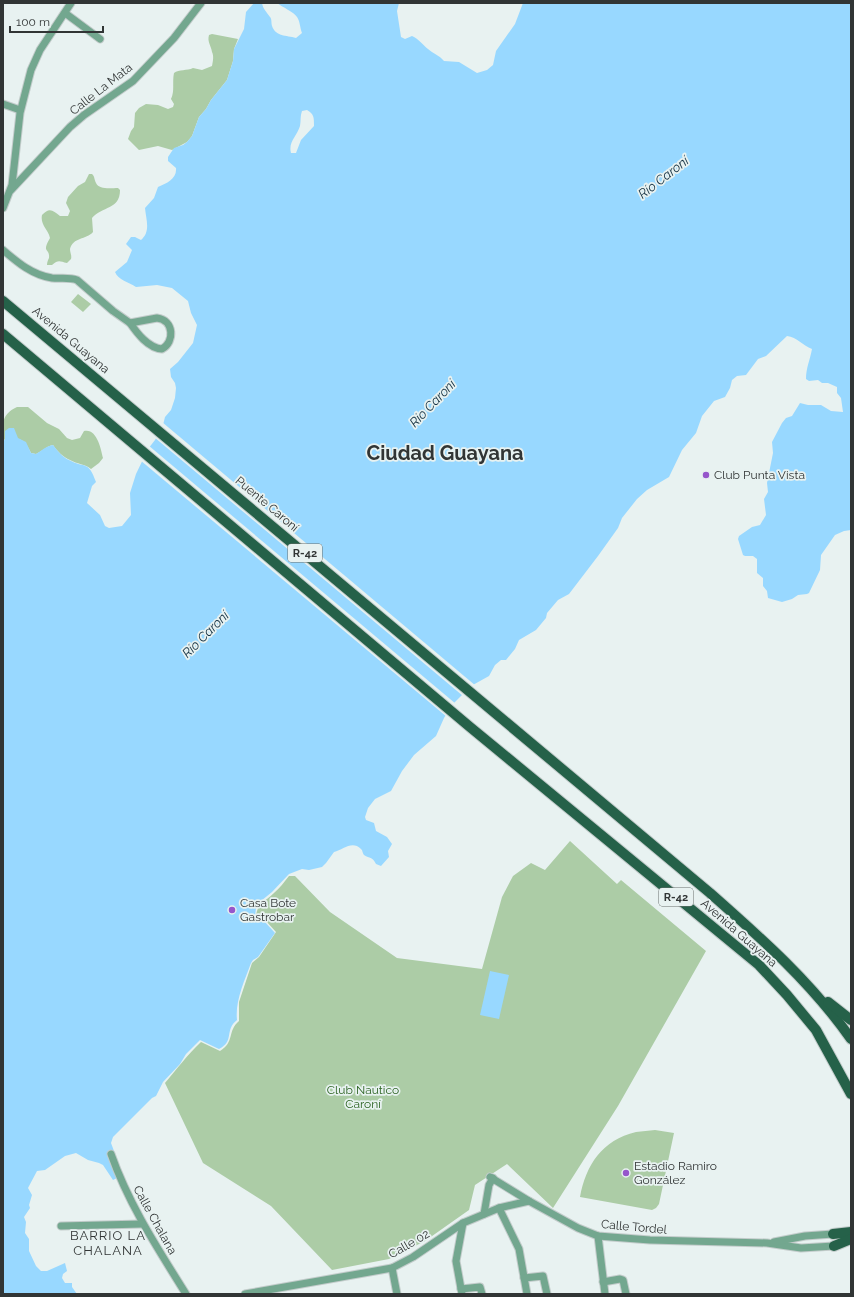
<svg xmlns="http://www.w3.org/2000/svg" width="854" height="1297" font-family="Raleway,sans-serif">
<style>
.green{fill:#accca6}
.water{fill:#98d8ff;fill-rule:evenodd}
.pier{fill:#e8f2f1}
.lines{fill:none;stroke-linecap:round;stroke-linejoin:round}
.street-casing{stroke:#c3cccb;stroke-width:9}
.primary-casing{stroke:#c3cccb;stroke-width:12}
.street{stroke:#73a78f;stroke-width:7}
.primary{stroke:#256149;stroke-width:10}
.poi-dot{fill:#9656cb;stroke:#e8f2f1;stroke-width:1.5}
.labels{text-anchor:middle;stroke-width:3.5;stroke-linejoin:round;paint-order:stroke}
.shield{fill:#e8f2f1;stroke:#686e6d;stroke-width:1}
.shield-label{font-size:11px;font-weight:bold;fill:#313535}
.street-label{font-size:12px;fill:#313535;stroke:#e8f2f1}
.poi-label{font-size:12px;fill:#313535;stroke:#e8f2f1;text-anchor:start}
.park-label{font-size:12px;fill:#2a6220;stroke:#e8f2f1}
.water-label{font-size:13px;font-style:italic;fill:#143142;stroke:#e8f2f1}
.neighbourhood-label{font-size:13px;letter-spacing:1px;fill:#313535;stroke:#e8f2f1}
.town-label{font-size:20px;font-weight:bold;fill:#313535;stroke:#e8f2f1}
</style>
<rect width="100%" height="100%" fill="#e8f2f1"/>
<g class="green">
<path d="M212 34 238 39 234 49 233 61 227 80 211 100 206 109 199 117 192 136 187 142 172 150 158 146 139 150 128 139 131 131 134 127 135 113 139 108 146 104 158 105 168 109 173 107 174 104 171 99C175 91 172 82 174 73 179 69 187 71 193 68L202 70 212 66C213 61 214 56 212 52 211 45 207 42 209 35Z"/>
<path d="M89 174H92C95 177 94 179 96 183 99 190 111 188 118 188L120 190C120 210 102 206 92 218L93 232C86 240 73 237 70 249 70 252 72 256 71 259L67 263C60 262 59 259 52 265H47C47 262 48 260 49 258 50 247 41 254 50 238 48 229 40 225 42 215 49 207 53 210 60 216H68L70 211 66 203 68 197 78 186 85 182Z"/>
<polygon points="78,294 91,304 83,312 71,302"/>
<path d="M17 407H28L47 423 59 429 67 438 72 440 80 438 84 431C97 428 101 449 103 458L99 463 91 469C85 464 77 464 70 460 63 457 57 451 53 445 45 447 43 451 36 454L31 453C24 438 21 438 5 439L3 442C3 425 0 415 17 407Z"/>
<path d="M570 841 617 884 621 880 706 951 618 1106 553 1208 507 1164 475 1185 469 1210 425 1241 389 1259 332 1270 271 1206 203 1163 165 1083C177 1069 187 1055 201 1042L220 1051C235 1042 227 1031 239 1021V1002L252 963 259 957 276 932 266 921 256 916C258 902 265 902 274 893 280 888 284 882 289 876H295L330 912 397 958 482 969 502 897 513 876 531 863 545 870Z"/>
<path d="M655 1130 674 1133 659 1204 656 1208 652 1210 580 1197C586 1165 602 1140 636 1132 642 1131 649 1131 655 1130Z"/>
</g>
<g class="water">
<path d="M254 3H262C263 9 266 11 270 17 272 19 271 22 272 26 276 37 286 35 296 38L302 33C300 28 300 21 297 17 294 12 282 7 277 3H399L397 11 401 37 405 39 412 36C419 39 423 45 428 49 434 54 439 55 444 61L459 62 477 73 487 70 493 65 496 51 515 24 523 3H851V530L844 531 835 535 821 555 820 570 809 593 807 594 798 595 792 599 782 602 768 598 767 591 763 586V578L757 573V559L753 556H745L743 555 738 539 739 536 752 527 760 525 766 515 764 499 768 492 767 483 773 453 772 442 782 423 786 418 792 416 800 403 808 405H821L831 411 843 412 841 398 837 393V387L828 383H822L818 380 809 381 806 379C806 368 810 360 812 349 803 346 797 337 787 336L766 356 758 359 746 375 737 376 732 380 730 388 725 397 714 401 702 416 696 433 682 450 669 477 647 490 637 499 622 518 618 528 598 556 569 594 558 600 547 613 546 618 536 630 519 640 515 649 506 660H501L495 665 489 676 471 686 452 705 444 718 436 736 414 755 402 771 391 791 375 799 368 808 365 817 366 820 374 823 376 831 387 837 392 844 388 851 389 857 381 866 376 864C372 856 370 859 364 855 362 852 363 851 361 849 352 840 343 850 334 852L326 863 322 867 309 870 302 869 289 874 272 892 261 901 256 908 255 916 256 918 265 922 275 933 258 957 253 960 251 963C244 982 235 1001 237 1020 224 1030 235 1041 219 1049L200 1040 186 1054 180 1064 163 1082 156 1096 152 1098 113 1137 111 1143 123 1175 113 1180 103 1165 99 1163 88 1160 76 1153 65 1156 45 1170 37 1171 28 1188 32 1195 29 1205 30 1208 24 1217 26 1222 25 1233 29 1239V1251L36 1266 41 1271H47L65 1263 67 1271 63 1274 62 1278 65 1283H72V1287L77 1294H3V442L5 439V431L9 428H14L18 438 26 442 31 453 36 454C43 450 44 447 53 445 57 450 62 457 69 460 86 469 88 460 96 482L92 486 87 503 100 515 105 526 109 528 122 526 131 515 130 493 136 474 148 449 155 440 163 425 165 417 171 410 175 398 176 388 175 383 171 377 170 369 178 362 193 343 197 325 191 313 188 301 172 288 157 285 136 287C129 282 118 280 115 272L127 262 132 250 126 244 131 237H135L141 240C151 232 146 219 145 208L154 198 158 187C167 183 177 179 176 168L168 161V157L174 148 183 145 187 142 192 136 199 117 206 109 211 100 227 80 233 61 234 49 244 29 246 12ZM307 110C314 114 314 117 314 126L301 140 296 153H291C288 142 297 136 300 126 301 121 300 116 302 111Z"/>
<polygon points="490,971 509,975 499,1019 480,1015"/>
</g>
<g class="pier">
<polygon points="162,422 476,686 463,696 154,437"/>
<polygon points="148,445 456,704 447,717 140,460"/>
</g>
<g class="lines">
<g class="street-casing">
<g id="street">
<polyline points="65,13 100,39"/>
<polyline points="3,104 20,110"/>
<polyline points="11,190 70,127 84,115 133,81 174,38 201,3"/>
<polyline points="3,208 12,185 20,113 31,70 40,50 71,3"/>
<path d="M3 250C17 262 32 275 52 278 60 279 69 277 77 280L113 311 130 323"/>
<path d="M157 318C174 320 175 342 162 349 148 348 137 333 130 323Z"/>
<path d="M111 1154C129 1205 158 1249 186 1294"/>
<polyline points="490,1177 529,1201 578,1228 598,1236 650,1240 767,1243 801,1248 834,1246"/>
<polyline points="499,1208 519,1249 527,1294"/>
<polyline points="484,1214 489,1185 493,1178"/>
<polyline points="61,1226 142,1224"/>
<polyline points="598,1236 605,1294"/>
<polyline points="774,1242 805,1236 833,1234"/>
<polyline points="392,1268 397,1294"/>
<polyline points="524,1278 543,1276 547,1294"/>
<polyline points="603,1282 620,1279 623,1280 626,1294"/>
<polyline points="461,1289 480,1287 482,1294"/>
<polyline points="245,1294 392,1268 413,1257 463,1223 499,1208 529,1201"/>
<polyline points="462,1294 456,1261 463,1223"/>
</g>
</g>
<g class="primary-casing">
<g id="primary">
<path d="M3 301 710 893C761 938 812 983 851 1039"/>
<polyline points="3,334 470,727 759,965 787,995 816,1030 851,1094"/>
<polyline points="828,1002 851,1020"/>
<polyline points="833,1234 851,1232"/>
<polyline points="834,1246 851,1239"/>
</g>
</g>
<use href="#street" class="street"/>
<use href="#primary" class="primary"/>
</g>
<g class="poi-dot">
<circle cx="706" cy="475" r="4"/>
<circle cx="232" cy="910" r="4"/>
<circle cx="626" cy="1173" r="4"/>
</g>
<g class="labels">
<g class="shield">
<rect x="288" y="544" width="34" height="18" rx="3"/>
<rect x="659" y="888" width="34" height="18" rx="3"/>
</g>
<g class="shield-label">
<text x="305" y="557">R-42</text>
<text x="676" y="901">R-42</text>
</g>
<g class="street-label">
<text transform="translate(101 89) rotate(-38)" y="4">Calle La Mata</text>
<text transform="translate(71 340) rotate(40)" y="4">Avenida Guayana</text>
<text transform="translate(267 504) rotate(40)" y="4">Puente Caroní</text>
<text transform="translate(739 933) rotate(41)" y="4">Avenida Guayana</text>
<text transform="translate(155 1220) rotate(61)" y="4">Calle Chalana</text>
<text transform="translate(634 1227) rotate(5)" y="4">Calle Tordel</text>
<text transform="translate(409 1244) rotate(-30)" y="4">Calle 02</text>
</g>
<g class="poi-label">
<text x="714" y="479">Club Punta Vista</text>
<text x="240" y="907">Casa Bote<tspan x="240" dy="14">Gastrobar</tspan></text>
<text x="634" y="1170">Estadio Ramiro<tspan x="634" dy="14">González</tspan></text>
</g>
<g class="park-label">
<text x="363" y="1094">Club Nautico<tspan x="363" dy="14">Caroní</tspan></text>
</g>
<g class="water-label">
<text transform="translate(663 177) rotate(-38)" y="5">Río Caroní</text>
<text transform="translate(432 403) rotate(-46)" y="5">Río Caroní</text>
<text transform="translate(205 634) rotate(-45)" y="5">Río Caroní</text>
</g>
<g class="neighbourhood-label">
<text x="108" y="1240">BARRIO LA<tspan x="108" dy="15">CHALANA</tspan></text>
</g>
<g class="town-label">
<text x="445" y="460">Ciudad Guayana</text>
</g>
</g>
<rect width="854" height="1297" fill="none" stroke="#313535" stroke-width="8"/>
<path d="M10 26v6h93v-6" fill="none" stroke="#313535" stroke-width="2"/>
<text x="16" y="26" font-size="12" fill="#313535" stroke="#e8f2f1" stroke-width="3" paint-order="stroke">100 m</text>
</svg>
